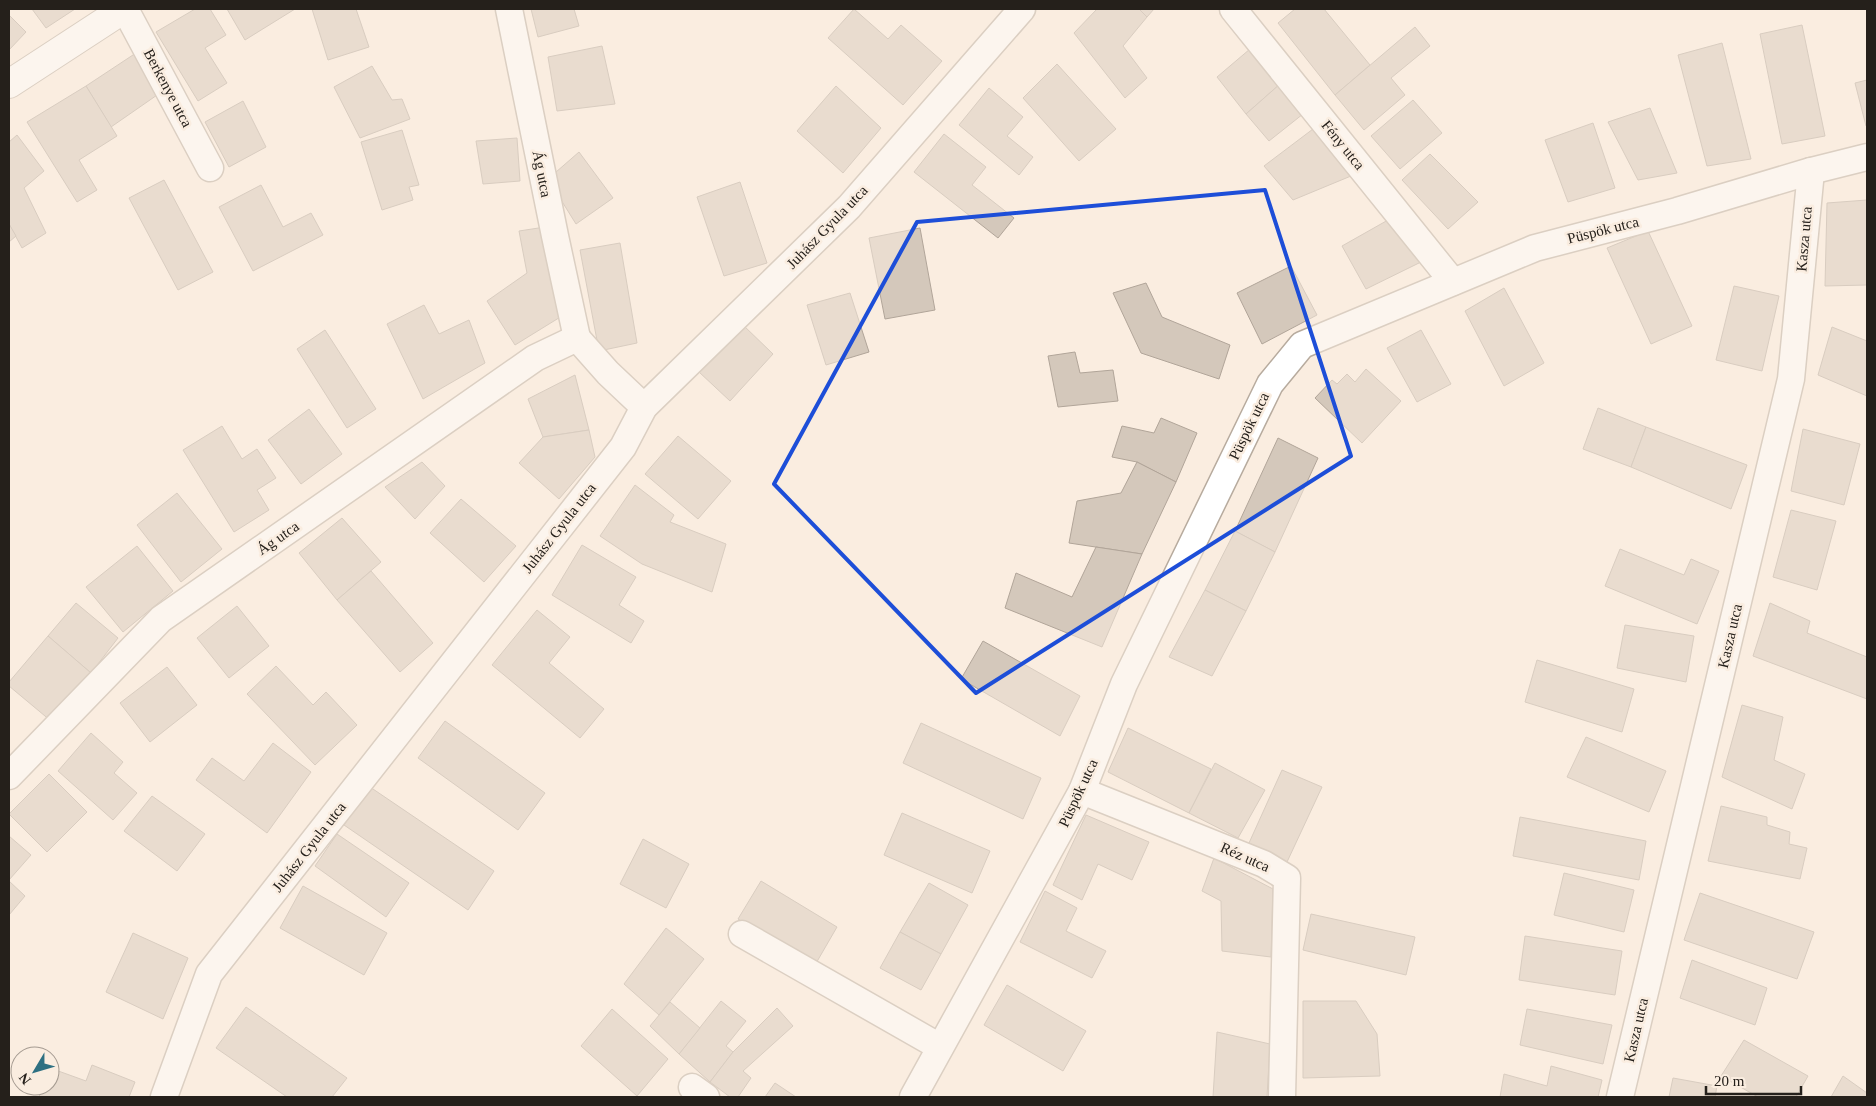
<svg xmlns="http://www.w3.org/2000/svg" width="1876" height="1106" font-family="'Times New Roman',serif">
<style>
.building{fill:#d4c8bb;stroke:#b1a599}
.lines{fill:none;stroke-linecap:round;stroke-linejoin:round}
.minor-casing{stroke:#b7ab9e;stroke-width:29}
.tertiary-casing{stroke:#b7ab9e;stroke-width:30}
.minor{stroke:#fff;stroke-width:26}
.tertiary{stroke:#fff;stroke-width:28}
.marked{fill:none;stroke:#1d4ed8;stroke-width:4;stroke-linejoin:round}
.labels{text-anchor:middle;stroke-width:5;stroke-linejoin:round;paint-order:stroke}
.street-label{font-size:15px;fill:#25201b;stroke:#faede0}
</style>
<rect width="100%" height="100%" fill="#faede0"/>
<g class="building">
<polygon points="32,9 75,9 46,28"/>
<polygon points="195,9 210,9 226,35 205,48 227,83 198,101 156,32"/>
<polygon points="227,9 295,9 245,40"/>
<polygon points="312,9 356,9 369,47 328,60"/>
<polygon points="531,9 574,9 579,26 538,37"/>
<polygon points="854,9 888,39 901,25 942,61 903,105 828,38"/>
<polygon points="1097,9 1139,9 1147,17 1123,46 1147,78 1125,98 1074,33"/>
<polygon points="1139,9 1154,9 1147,17"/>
<polygon points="1295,9 1324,9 1370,65 1335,95 1278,23"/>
<polygon points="9,15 26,32 9,50"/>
<polygon points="1802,25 1825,136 1782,144 1760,34"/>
<polygon points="1415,27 1430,46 1391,78 1405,95 1364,130 1335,95"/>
<polygon points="1722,43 1751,159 1707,166 1678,55"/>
<polygon points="602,46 615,104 557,111 548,57"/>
<polygon points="1250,49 1280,84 1246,114 1217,77"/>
<polygon points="139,51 160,93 111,127 86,86"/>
<polygon points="1057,64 1116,129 1079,161 1023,98"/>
<polygon points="372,66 392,100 402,99 410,119 360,138 334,87"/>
<polygon points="1867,80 1867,126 1866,126 1855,83"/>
<polygon points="1280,84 1303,114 1269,141 1246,114"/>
<polygon points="86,86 117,136 79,160 97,190 77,202 27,122"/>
<polygon points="836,86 881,128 843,173 797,131"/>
<polygon points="989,88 1023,117 1007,136 1033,157 1019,175 959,125"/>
<polygon points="1413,100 1442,133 1400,169 1371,136"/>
<polygon points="243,101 266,147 229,167 205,122"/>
<polygon points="1650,108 1677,173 1638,180 1608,122"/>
<polygon points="1593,123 1615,188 1568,202 1545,140"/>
<polygon points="1313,129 1351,176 1293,200 1264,166"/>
<polygon points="402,130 419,185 409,187 413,200 382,210 361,142"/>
<polygon points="944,134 986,167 972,185 1014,218 998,238 914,172"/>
<polygon points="17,135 44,171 24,188 46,233 22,248 9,224 9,142"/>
<polygon points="517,138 520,181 483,184 476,141"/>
<polygon points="579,152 613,198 576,224 548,179"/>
<polygon points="1430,154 1478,202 1448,229 1402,180"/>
<polygon points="164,180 213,272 178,290 129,198"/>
<polygon points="740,182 767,263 724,276 697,197"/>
<polygon points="261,185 283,227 311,213 323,235 253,271 219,207"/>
<polygon points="1867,200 1867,285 1825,286 1827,203"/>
<polygon points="1388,220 1421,262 1366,289 1342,246"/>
<polygon points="9,224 16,236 9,242"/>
<polygon points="545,227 562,316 515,345 487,301 527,273 519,231"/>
<polygon points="920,228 935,310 885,319 869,238"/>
<polygon points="1648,231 1692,326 1651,344 1607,248"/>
<polygon points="620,243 637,343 599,351 580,250"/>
<polygon points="1291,266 1317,315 1262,344 1237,293"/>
<polygon points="1146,283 1162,317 1230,345 1219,379 1141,353 1113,293"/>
<polygon points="1734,286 1779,296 1762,371 1716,360"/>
<polygon points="1504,288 1544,363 1504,386 1465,311"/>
<polygon points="850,293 869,352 826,365 807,305"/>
<polygon points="424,305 439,334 469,320 485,363 423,399 387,324"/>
<polygon points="743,325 773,354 730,401 699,372"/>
<polygon points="1832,327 1867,341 1867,396 1818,375"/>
<polygon points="325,330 376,409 347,428 297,349"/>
<polygon points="1421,330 1451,384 1417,402 1387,348"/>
<polygon points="1075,352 1080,373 1113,370 1118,401 1058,407 1048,356"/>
<polygon points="1366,369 1401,401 1362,443 1315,398 1332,380 1337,384 1347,374 1355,382"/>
<polygon points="575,375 589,430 543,437 528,399"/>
<polygon points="1598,408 1646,427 1631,467 1583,449"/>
<polygon points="309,409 342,454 301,484 268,440"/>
<polygon points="1161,418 1197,433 1176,482 1137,462 1112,457 1122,426 1154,433"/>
<polygon points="222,426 242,459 257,449 276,478 257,490 269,510 234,532 183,450"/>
<polygon points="1646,427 1747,465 1731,509 1631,467"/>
<polygon points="1803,429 1860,444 1844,505 1791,491"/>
<polygon points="589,430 595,457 559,499 519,463 543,437"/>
<polygon points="678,436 731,481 698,519 645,474"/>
<polygon points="1278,438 1318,458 1275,552 1235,531"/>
<polygon points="422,462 445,486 415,519 385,487"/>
<polygon points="1137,462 1176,482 1142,554 1069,543 1077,501 1121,493"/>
<polygon points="635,485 674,515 670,522 726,544 712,592 642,564 600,536"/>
<polygon points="177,493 222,549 181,582 137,525"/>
<polygon points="461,499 516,546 484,582 430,533"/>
<polygon points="1791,510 1836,521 1817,590 1773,577"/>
<polygon points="342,518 381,562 337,600 299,553"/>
<polygon points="1235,531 1275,552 1246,611 1205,590"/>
<polygon points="582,545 636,577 619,605 644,621 631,643 552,595"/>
<polygon points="137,546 173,591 123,632 86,587"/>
<polygon points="1096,547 1142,554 1102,647 1005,608 1016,573 1072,597"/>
<polygon points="1620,549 1684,575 1691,559 1719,571 1697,624 1605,586"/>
<polygon points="371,571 433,643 400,672 337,600"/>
<polygon points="1205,590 1246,611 1212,676 1169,657"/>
<polygon points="76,603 118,638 91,673 48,636"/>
<polygon points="1770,603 1810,621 1807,633 1867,657 1867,699 1753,656"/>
<polygon points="237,606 269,646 229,678 197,638"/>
<polygon points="537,610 570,637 549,663 604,709 580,738 492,665"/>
<polygon points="1625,625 1694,636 1686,682 1617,668"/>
<polygon points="48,636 91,673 51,721 9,686 9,682"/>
<polygon points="983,641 1080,696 1060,736 961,679"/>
<polygon points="1537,660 1634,689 1622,732 1525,702"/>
<polygon points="276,666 313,705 326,692 357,725 315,765 247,694"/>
<polygon points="167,667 197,705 150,742 120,703"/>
<polygon points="1742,705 1783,717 1774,760 1805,774 1792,809 1722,777"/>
<polygon points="445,721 545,793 518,830 418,758"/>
<polygon points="921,723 1041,778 1023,819 903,763"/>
<polygon points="1128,728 1211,769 1189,813 1108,772"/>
<polygon points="91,733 123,762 114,773 137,793 113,820 58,771"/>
<polygon points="1586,737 1666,771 1649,812 1567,777"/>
<polygon points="273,743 311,772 267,833 196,780 212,758 244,781"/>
<polygon points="1215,763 1265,790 1238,838 1189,813"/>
<polygon points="1282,770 1322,787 1287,862 1249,843"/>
<polygon points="49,774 87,812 47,852 9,814"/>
<polygon points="370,787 494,871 468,910 344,825"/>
<polygon points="152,796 205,834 177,871 124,831"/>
<polygon points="1721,806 1767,817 1767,825 1790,832 1789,844 1807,848 1800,879 1708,861"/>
<polygon points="902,813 990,851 972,893 884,855"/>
<polygon points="1086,815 1149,842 1132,880 1098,864 1082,900 1053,885"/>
<polygon points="1520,817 1646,841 1639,880 1513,856"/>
<polygon points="337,834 409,883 386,917 315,866"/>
<polygon points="9,836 31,855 9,880"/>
<polygon points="643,839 689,864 666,908 620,884"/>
<polygon points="1214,858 1273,889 1271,957 1222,951 1221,901 1202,891"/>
<polygon points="1564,873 1634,890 1624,932 1554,915"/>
<polygon points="9,881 25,896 9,915"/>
<polygon points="761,881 837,927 815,965 738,919"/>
<polygon points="929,883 968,905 941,954 900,932"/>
<polygon points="303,886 387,933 364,975 280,928"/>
<polygon points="1045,891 1077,908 1066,931 1106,951 1092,978 1020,942"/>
<polygon points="1700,893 1814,932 1797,979 1684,940"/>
<polygon points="1311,914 1415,937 1406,975 1303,950"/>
<polygon points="666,928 704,959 659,1015 624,984"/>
<polygon points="900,932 941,954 921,990 880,968"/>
<polygon points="133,933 188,958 163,1019 106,992"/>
<polygon points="1525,936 1622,951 1615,995 1519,980"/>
<polygon points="1692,960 1767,988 1755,1025 1680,998"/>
<polygon points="1007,985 1086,1031 1063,1071 984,1025"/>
<polygon points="721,1001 746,1021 726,1046 733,1052 710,1082 679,1054"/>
<polygon points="1303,1001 1356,1001 1377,1034 1380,1076 1303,1078"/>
<polygon points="670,1002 700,1028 679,1054 650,1026"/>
<polygon points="246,1007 347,1078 332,1097 287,1097 216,1048"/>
<polygon points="777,1008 793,1026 743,1071 751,1078 738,1097 730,1097 710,1082 733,1052"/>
<polygon points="612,1009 668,1059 637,1096 581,1046"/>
<polygon points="1527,1009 1612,1025 1603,1064 1520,1045"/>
<polygon points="1217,1032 1270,1044 1267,1097 1213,1097"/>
<polygon points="1744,1040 1808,1076 1796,1097 1758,1097 1721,1076"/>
<polygon points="92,1065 135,1082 129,1097 39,1097 43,1086 50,1086 50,1068 86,1081"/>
<polygon points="1551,1066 1602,1080 1598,1097 1500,1097 1504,1074 1547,1086"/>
<polygon points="1843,1076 1867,1093 1867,1097 1831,1097"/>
<polygon points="1673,1078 1717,1086 1715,1097 1669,1097"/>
<polygon points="775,1083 796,1097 765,1097"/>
</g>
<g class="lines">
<g class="minor-casing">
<g id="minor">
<polyline points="125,9 210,168"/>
<polyline points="509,9 555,236 577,338"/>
<polyline points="1233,9 1453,282"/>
<polyline points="9,776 161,619 535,358 577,338 608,373 644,407"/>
<polyline points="1082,791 1264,864 1287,878 1282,1097"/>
<polyline points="742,934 940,1047"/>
<polyline points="692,1087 706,1097"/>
<polyline points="164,1097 209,974 623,447 644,407 849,207 1022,9"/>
<polyline points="913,1097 1082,791 1124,684 1270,384 1302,345 1535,248 1677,211 1811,171 1867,157"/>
<polyline points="1620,1097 1791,379 1811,171"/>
</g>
</g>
<g class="tertiary-casing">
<polyline id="tertiary" points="9,84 124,9"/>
</g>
<use href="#minor" class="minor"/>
<use href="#tertiary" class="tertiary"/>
</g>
<path d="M0 0H1876V1106H0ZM1265 190 1351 456 976 693 774 484 917 222Z" fill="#faede0" fill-opacity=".55" fill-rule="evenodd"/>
<path class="marked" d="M1265 190 1351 456 976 693 774 484 917 222Z"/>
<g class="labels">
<g class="street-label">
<text transform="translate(168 88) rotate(62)" y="5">Berkenye utca</text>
<text transform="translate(1343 145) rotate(51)" y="5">Fény utca</text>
<text transform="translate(542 174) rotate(79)" y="5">Ág utca</text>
<text transform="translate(827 227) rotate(-46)" y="5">Juhász Gyula utca</text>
<text transform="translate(1603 230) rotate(-14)" y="5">Püspök utca</text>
<text transform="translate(1804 239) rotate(-85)" y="5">Kasza utca</text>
<text transform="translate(1249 426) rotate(-64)" y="5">Püspök utca</text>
<text transform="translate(559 528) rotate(-52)" y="5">Juhász Gyula utca</text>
<text transform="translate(278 538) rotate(-35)" y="5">Ág utca</text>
<text transform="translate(1730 636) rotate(-77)" y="5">Kasza utca</text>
<text transform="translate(1078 793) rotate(-65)" y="5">Püspök utca</text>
<text transform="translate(309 847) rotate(-52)" y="5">Juhász Gyula utca</text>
<text transform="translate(1245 857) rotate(24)" y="5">Réz utca</text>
<text transform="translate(1636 1030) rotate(-77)" y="5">Kasza utca</text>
</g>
</g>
<rect width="1876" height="1106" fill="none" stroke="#25201b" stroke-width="20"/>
<g transform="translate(35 1071) rotate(232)"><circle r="24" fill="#faede0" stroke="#a59b91"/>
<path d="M0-4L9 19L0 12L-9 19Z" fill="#2e7082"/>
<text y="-8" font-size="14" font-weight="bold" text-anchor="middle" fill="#25201b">N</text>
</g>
<path d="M1706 1086v8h95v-8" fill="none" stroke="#25201b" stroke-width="2.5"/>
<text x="1714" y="1086" font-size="15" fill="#25201b" stroke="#faede0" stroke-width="4" paint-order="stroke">20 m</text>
</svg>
